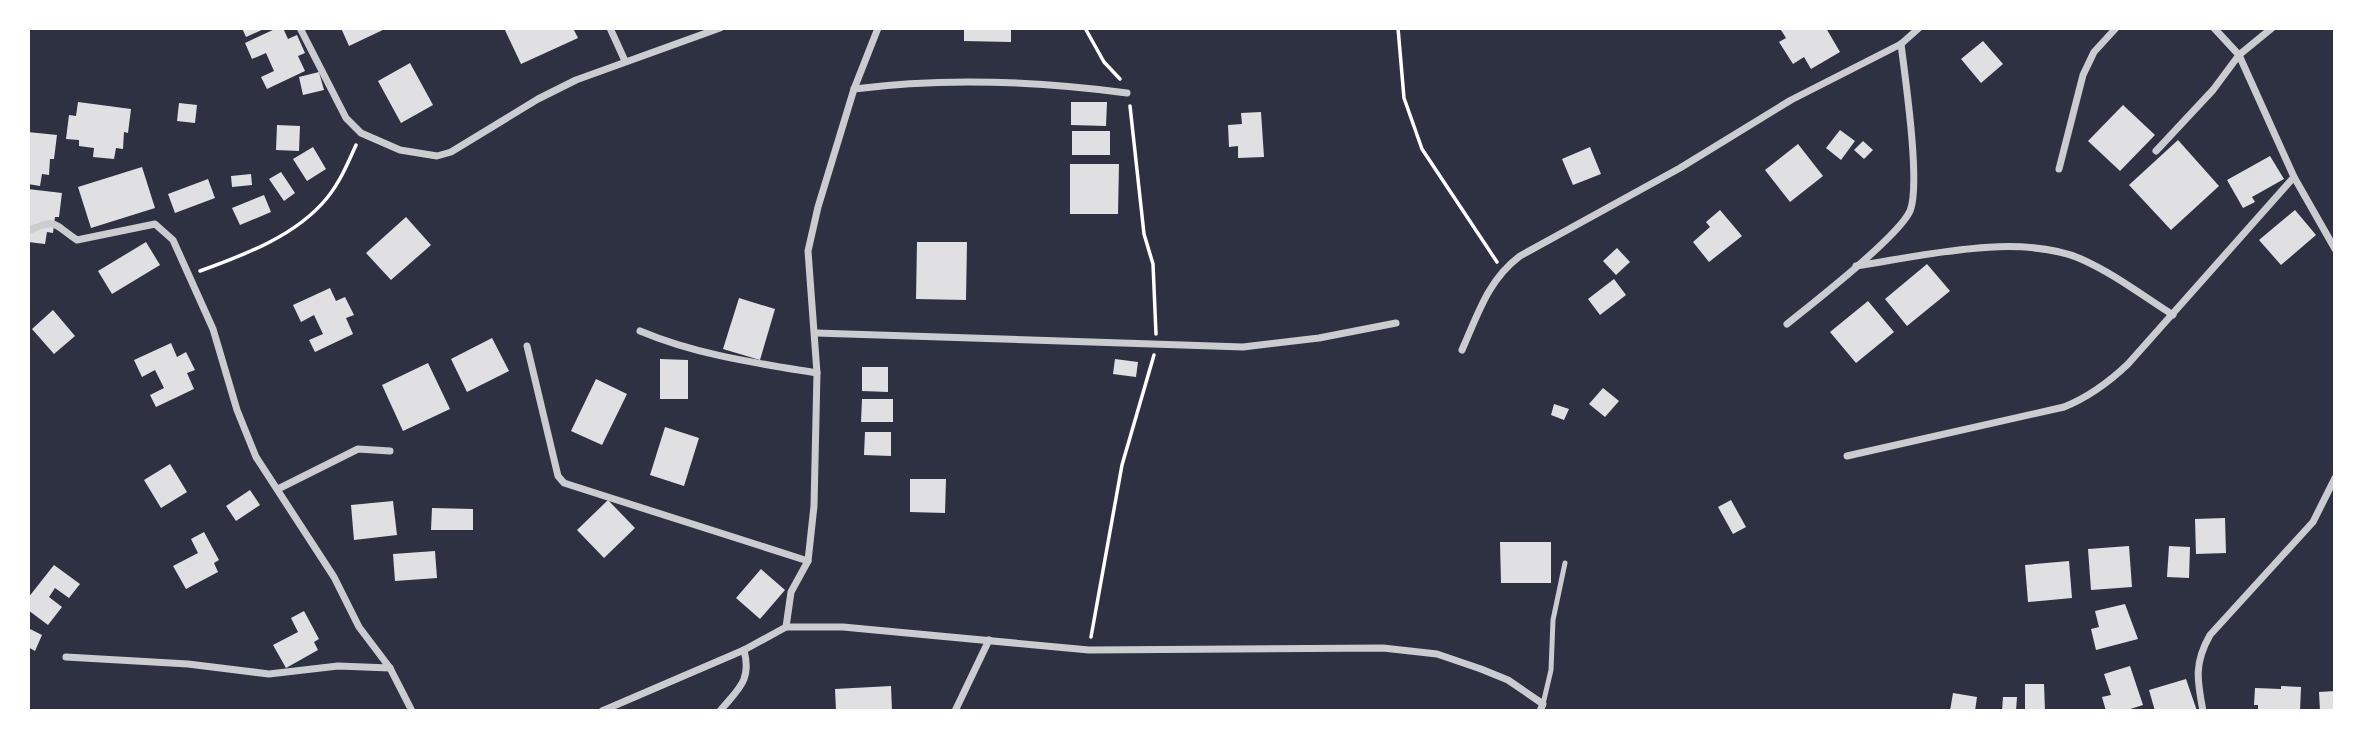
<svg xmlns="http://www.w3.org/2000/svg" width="2363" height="739" font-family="'Alegreya Sans',sans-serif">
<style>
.building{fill:#e0e0e3}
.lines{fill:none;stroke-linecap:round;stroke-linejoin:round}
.path{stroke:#fff;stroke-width:3.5}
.service{stroke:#caccd0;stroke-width:5}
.minor{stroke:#caccd0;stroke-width:7}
</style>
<rect width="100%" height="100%" fill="#2d3142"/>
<g class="building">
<polygon points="242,28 266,28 246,37"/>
<polygon points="277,28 283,28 288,39 297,35 305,53 298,56 305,71 267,89 261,77 274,71 266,53 252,59 245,43"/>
<polygon points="341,28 387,28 349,46"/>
<polygon points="504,28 573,28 578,38 521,64"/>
<polygon points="964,28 1011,28 1011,42 964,41"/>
<polygon points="1784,28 1826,28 1840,52 1811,69 1804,57 1793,64 1779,42 1786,38 1781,30"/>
<polygon points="1983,41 2003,64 1981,83 1961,59"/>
<polygon points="410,63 433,105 401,123 378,81"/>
<polygon points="319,72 324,90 303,95 299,77"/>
<polygon points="78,102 131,109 128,133 124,132 123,149 116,148 114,159 93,157 94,148 79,146 79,140 66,139 69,115 76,116"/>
<polygon points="1071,102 1107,102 1106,126 1071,125"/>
<polygon points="179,103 197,105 195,123 177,121"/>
<polygon points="2123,105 2155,135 2120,171 2088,141"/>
<polygon points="1261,112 1264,157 1238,158 1238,146 1229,147 1228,125 1242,124 1241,113"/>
<polygon points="277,125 300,126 299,151 276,150"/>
<polygon points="1840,130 1855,141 1841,160 1826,148"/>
<rect x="1072" y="131" width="38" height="24"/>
<polygon points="28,132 57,135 54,159 50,159 49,175 42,174 40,186 28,184"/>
<polygon points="2178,140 2219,186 2171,230 2129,185"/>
<polygon points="1863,141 1873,150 1864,159 1854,150"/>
<polygon points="1798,144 1823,176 1790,202 1765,170"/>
<polygon points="313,147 326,169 307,181 293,159"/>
<polygon points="1590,147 1601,174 1573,185 1562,159"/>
<polygon points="2270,156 2284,179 2252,197 2255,202 2243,208 2227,180"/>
<polygon points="1070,164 1119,164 1118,214 1070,214"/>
<polygon points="142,167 155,208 91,228 78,187"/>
<polygon points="281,172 295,193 284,201 269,179"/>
<polygon points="251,174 252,185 232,187 231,176"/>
<polygon points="208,179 215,198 175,213 168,194"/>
<polygon points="28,189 62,193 59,217 55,217 53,233 47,232 45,244 28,242"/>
<polygon points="264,195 271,212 240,225 232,208"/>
<polygon points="1720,210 1742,236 1709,262 1693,242 1710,227 1706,222"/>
<polygon points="2295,210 2316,235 2281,265 2259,240"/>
<polygon points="406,217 431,245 391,280 366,253"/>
<polygon points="146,242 160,265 112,294 98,271"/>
<polygon points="917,242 967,242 966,300 916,299"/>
<polygon points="1617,248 1630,262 1616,275 1603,261"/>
<polygon points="1927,264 1950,291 1907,326 1885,299"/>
<polygon points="1614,279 1626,295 1600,315 1588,299"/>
<polygon points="330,288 336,301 345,297 354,315 346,318 353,334 315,352 309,340 323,334 314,315 301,322 293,305"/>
<polygon points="739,298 775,309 760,360 723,349"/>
<polygon points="1868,301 1894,332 1856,363 1830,332"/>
<polygon points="53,310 75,336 54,354 32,329"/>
<polygon points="492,338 509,371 467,392 451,359"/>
<polygon points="171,343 177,357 186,352 195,370 187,373 194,389 156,407 150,395 164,388 155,370 142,377 134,360"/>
<polygon points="660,359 688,360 688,399 660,399"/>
<polygon points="1115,359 1138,362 1136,377 1113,374"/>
<polygon points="428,363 450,409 403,431 382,385"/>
<polygon points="862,367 888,367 888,392 862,391"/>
<polygon points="596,379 627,394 602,445 571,431"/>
<polygon points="1603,388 1619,401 1605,417 1589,404"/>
<polygon points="862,399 893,399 893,422 861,422"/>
<polygon points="1554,404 1569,409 1564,420 1551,415"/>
<polygon points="665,427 699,438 684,486 650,475"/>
<polygon points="865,432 891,432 891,456 864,455"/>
<polygon points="170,464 187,492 161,508 144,480"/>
<polygon points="910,479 946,479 945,513 910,512"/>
<polygon points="250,490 260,505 236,521 226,506"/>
<polygon points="608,500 635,528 604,558 577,530"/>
<polygon points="1731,500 1746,527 1733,534 1718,507"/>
<polygon points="393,501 397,535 354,540 351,505"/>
<polygon points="432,508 473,509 473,530 431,530"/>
<polygon points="2225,518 2226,553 2196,554 2195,519"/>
<polygon points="204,532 219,560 214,563 218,572 186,589 173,566 198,553 191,539"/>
<polygon points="1500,542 1551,542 1551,583 1501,583"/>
<polygon points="2129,546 2132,587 2091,590 2088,549"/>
<polygon points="2169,546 2190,547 2189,578 2167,577"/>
<polygon points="435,551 437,578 395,581 393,554"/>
<polygon points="2069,561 2072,598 2028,602 2025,565"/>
<polygon points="54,565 80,584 69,598 55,588 49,597 62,607 48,625 28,610 28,598"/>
<polygon points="761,569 785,590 760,619 736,598"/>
<polygon points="2125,604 2138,639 2096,650 2091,629 2099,627 2095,611"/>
<polygon points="304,611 319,639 314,642 318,650 286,668 273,645 298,632 291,618"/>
<polygon points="28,628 42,635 35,651 28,647"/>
<polygon points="2130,666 2143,705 2124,711 2106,711 2102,697 2111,695 2104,674"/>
<polygon points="2186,679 2197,711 2155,711 2149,690"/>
<polygon points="2025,684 2044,684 2045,711 2025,711"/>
<polygon points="891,686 892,711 836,711 835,689"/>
<polygon points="2281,686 2301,687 2300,711 2258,711 2258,705 2254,705 2255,688 2281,689"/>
<polygon points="2335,691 2335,711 2320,711 2319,692"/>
<polygon points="1953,693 1977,697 1975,711 1950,711"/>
<polygon points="2003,697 2017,697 2016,711 2002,711"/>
</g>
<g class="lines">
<g class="path">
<polyline points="1085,28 1104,62 1120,79"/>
<polyline points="1398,28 1404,98 1422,149 1497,262"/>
<polyline points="1130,106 1144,234 1153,264 1156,334"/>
<path d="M200 271C244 255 296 236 327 198 340 182 348 163 356 145"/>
<polyline points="1091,637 1122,465 1154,355"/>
</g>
<polyline class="service" points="1543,704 1551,670 1553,620 1565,563"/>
<g class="minor">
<polyline points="300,28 346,118 361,133 400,150 437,156 451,152 538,99 576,80 720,28"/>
<polyline points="610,28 625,61"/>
<polyline points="2214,28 2239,55 2294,177 2335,249"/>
<path d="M854 89C946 77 1036 81 1127 93"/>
<polyline points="2156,151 2213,90 2239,55 2272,28"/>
<polyline points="2059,169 2083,75 2094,52 2116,28"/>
<path d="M28 231C57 217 54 225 77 240L155 224 173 240 213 329 237 410 256 457 334 577 359 627 390 668 412 711"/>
<path d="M1856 266C1922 256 2018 232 2081 259 2113 273 2143 296 2173 315"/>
<path d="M1787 324C1813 303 1898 237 1910 211 1921 184 1905 77 1901 44"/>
<path d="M640 331C697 355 756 363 817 373"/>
<polyline points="816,333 1243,347 1319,338 1396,323"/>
<polyline points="527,346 558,476 564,483 808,561"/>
<path d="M1462 350C1478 314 1488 280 1520 256L1680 168 1791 100 1901 44 1919 28"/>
<path d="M1847 456 2064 407C2089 397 2108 383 2128 364L2294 177"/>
<polyline points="278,489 358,449 390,451"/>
<polyline points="786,627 843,627 1089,650 1383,648 1437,654 1481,669 1508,680 1543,704 1540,711"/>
<polyline points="66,657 188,664 269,674 338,666 390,668"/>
<polyline points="602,711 744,650 786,627 791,592 808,561 814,506 817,373 808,251 818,207 854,89 878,28"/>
<path d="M720 711C738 689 752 681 744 650"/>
<polyline points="955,711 989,640"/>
<path d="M2203 711C2197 680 2194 663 2210 635L2313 522 2335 478"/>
</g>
</g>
<rect width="2363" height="739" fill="none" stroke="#ffffff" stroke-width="60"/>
</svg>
